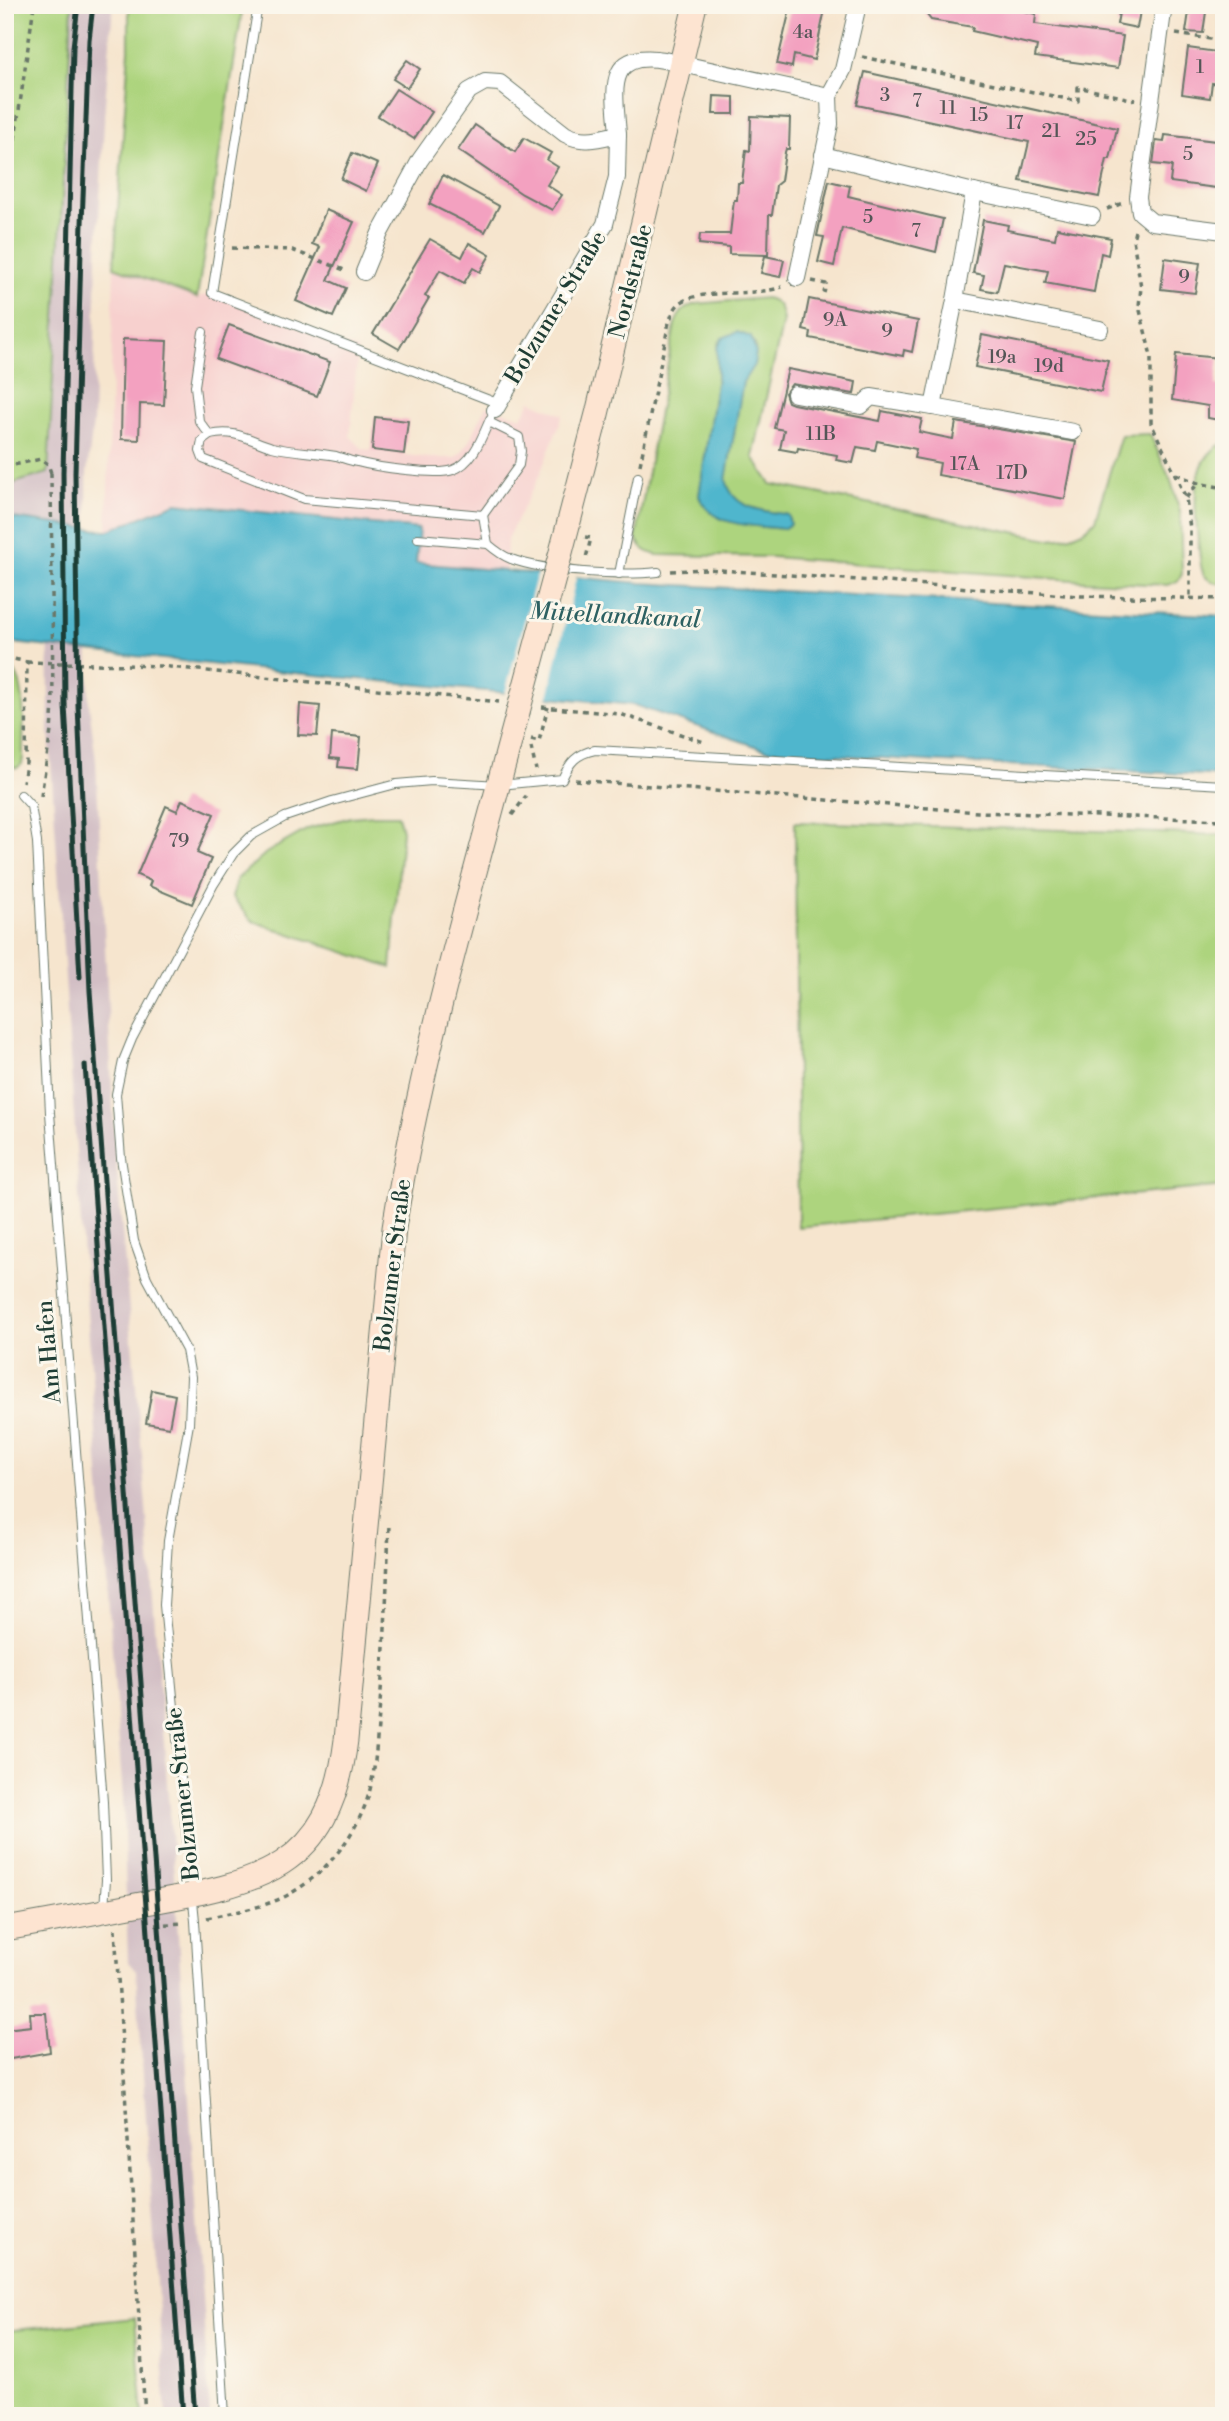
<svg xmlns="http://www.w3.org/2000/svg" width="1229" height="2421" font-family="'Libre Bodoni',serif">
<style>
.built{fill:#f7d0ce}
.industrial{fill:#d2bec4}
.green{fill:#add47e;stroke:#668859;stroke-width:2;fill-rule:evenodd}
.water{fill:#4fb6cd;stroke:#377a80;stroke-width:2}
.pier{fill:#f6e5ce}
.building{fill:#f3a1c0}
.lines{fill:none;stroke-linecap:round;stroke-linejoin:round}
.service-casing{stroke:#6a786a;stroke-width:10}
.minor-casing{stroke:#6a786a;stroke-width:18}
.secondary-casing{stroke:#6a786a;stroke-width:25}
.path{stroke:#6a786a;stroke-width:3.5;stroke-dasharray:5 5;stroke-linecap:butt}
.service{stroke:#fff;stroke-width:8}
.minor{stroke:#fff;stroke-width:16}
.secondary{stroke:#fde4d1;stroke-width:23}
.rail{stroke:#1f3d34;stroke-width:5}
.secondary-bridge-casing{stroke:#6a786a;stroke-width:25;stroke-linecap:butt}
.path-bridge{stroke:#6a786a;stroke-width:3.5;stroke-dasharray:5 5;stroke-linecap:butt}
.secondary-bridge{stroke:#fde4d1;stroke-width:23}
.labels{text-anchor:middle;stroke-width:6;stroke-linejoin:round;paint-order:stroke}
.number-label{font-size:19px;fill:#545657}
.street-label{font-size:23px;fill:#1f3d34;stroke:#fbf7ec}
.water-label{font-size:24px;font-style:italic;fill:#2d6162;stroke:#fbf7ec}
</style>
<rect width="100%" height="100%" fill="#fbf7ec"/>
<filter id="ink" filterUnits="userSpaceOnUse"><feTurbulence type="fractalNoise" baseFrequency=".0143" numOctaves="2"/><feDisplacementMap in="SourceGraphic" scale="14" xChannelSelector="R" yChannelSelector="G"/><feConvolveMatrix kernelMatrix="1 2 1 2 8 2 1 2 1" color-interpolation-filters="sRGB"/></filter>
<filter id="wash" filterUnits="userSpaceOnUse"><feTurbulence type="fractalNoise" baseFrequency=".00686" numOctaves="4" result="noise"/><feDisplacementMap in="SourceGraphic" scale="28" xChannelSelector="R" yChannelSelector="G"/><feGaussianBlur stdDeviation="1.57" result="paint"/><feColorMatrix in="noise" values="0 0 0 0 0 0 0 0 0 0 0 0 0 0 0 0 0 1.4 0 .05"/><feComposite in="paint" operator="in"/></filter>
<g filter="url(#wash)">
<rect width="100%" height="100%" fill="#f6e5ce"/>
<polygon class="built" points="114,267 197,298 212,293 358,350 350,436 363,449 429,458 455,458 462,452 473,435 486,406 522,417 531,401 563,415 539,476 507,539 506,571 415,563 419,529 176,503 107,531"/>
<polygon class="industrial" points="5,5 113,5 105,104 97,254 93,423 87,473 89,704 96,761 115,1152 142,1455 173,1861 210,2416 166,2416 136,1971 128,1962 123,1798 83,1256 49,732 48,523 5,517"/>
<g class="green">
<polygon points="5,5 72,5 48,473 11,484 5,484"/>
<polygon points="129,5 243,5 197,298 114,267 129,50"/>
<path d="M766 298C779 301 781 308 783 321L753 457 771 484 1049 539C1068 538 1083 535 1095 520L1121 435 1150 434 1171 481 1180 512 1182 574 1178 581 1168 585 1086 581 772 557 657 555C646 552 641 549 636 538L675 324C679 313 684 308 695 304ZM719 342 755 344C757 365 747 368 742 385 733 413 731 445 726 474 726 509 762 510 788 515L790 524 783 529C753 525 712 528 699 496L717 377C719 365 714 354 719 342Z"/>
<path d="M1224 443V584C1216 583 1209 582 1204 575 1200 568 1200 557 1199 548 1195 515 1187 460 1224 443Z"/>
<path d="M5 662C30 674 22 732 23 757L22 764 17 768 13 767 12 764 5 712Z"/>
<polygon points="374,815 398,815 402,831 391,968 252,921 232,897 237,879 266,853 308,829 351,817"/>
<polygon points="795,822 1224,835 1224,1186 798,1227"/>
<polygon points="135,2318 143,2416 5,2416 5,2331"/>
</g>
<g class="water">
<path d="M737 332 751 337 756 353 754 365 743 382 726 480C734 511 762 510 788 515L790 524 783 529C753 525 712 528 699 496L717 377V348L722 338Z"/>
<polygon points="176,503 419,529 416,563 641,583 1224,616 1224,776 925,761 767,750 634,705 284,672 5,642 5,517 107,531"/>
</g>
<polygon class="pier" points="538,570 577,574 547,701 504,697"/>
<g id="blocks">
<g class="building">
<polygon points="791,5 826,5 814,60 794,55 792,67 777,64"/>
<polygon points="919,5 997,5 1036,14 1035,24 1123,36 1118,68 1035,57 1037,46 972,31 973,27 931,20"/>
<polygon points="1190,5 1207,5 1203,33 1186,32"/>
<polygon points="1120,7 1140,11 1137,28 1117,24"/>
<polygon points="1188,48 1224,53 1224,85 1212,83 1210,98 1182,94"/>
<polygon points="407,60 420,69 407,88 393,79"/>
<polygon points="865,72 1117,128 1110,159 1107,159 1099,197 1020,181 1029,142 857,105"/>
<polygon points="396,89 432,112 414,139 378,116"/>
<polygon points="714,96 734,97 734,114 713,114"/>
<polygon points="751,116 790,118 789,149 786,149 785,152 781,181 776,185 772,215 769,215 768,255 729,254 729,247 699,244 700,234 730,234 734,200 737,200 738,183 742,183 746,150 750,151"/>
<polygon points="475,125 515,152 524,138 551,153 547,160 558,167 547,185 562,195 552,210 522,194 458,150"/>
<polygon points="1165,135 1224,142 1224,189 1170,182 1172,166 1153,164 1156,141 1164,142"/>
<polygon points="352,153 378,164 366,191 341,179"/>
<polygon points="443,175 499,206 485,232 429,204"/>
<polygon points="829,181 850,186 848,196 943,219 936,252 842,228 834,266 818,262 824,237 817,236"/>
<polygon points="326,210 354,222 328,280 346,288 333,317 296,301 320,247 312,244"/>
<polygon points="983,220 1008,225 1007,230 1055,239 1057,228 1111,238 1108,255 1101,253 1094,292 1045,283 1048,271 1004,263 997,292 981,289 984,275 973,273"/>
<polygon points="430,239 462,257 469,243 490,255 480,272 473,268 464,283 440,270 425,296 429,298 399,349 373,334"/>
<polygon points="765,256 784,260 780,277 761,273"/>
<polygon points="1165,258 1200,263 1195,293 1161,289"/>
<polygon points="809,299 918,321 912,352 904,350 903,356 810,338 811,332 803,330"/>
<polygon points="229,325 330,362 317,396 216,359"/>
<polygon points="982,335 1108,360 1101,392 975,367"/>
<polygon points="123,339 167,341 164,405 140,404 139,440 121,439"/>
<polygon points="1176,354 1219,358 1216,385 1224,386 1224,421 1208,418 1208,406 1172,400"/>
<polygon points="788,369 856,382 854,394 792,384 785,393 788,402 793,404 880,421 882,411 922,419 919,432 953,439 956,422 1076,442 1065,499 938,475 940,463 914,458 916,449 877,441 875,450 857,447 853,463 836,460 837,455 798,448 797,452 780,449 784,430 774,428"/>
<polygon points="375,417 408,421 404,454 372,450"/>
<polygon points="300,704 320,706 317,736 298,735"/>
<polygon points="332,734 361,737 358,769 338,767 339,759 330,758"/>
<polygon points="182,800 214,814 197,853 211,859 192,904 149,886 151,881 137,875 166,806 177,811"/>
<polygon points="152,1390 175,1395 169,1427 146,1423"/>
<polygon points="30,2013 46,2013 50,2052 5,2060 5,2029 31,2026"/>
</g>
</g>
</g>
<g filter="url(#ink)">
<use href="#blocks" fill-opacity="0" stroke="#6a786a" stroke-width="2"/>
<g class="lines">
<g class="service-casing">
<g id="service">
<polyline points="258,5 212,293 497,403"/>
<path d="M203 332 195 386 199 421 210 435C236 429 249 440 272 447 293 452 315 452 336 456 343 458 350 461 357 462 375 467 437 476 453 470 473 463 482 437 490 419"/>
<polyline points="210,435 202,441 200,451 203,459 304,499 483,515 519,465 521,451 519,437 489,422"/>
<path d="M483 515 488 544C495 550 503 556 511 559 546 572 621 576 658 572"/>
<polyline points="418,538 488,544"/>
<polyline points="619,574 638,477"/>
<polyline points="21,795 31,806 37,842 50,1113 103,1802 106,1880 104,1908"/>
<path d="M225 2416 195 1921 164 1605 168 1541 189 1424 191 1377 186 1350 147 1278 134 1241 121 1158 116 1094 123 1061 132 1039 214 884 233 854 251 836 285 817 332 801 396 784 432 781 499 785 562 779C570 762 576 754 595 750L1224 785"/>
</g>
</g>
<g class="minor-casing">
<g id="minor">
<polyline points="1164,5 1138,197 1140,212 1152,222 1224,231"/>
<polyline points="829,96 843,70 858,5"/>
<polyline points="823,155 974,192 1092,216"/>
<path d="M364 272 380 233 420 160 469 91 485 82 500 83 565 134C583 144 600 138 618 134 615 92 604 50 664 60L829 96"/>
<polyline points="797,278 830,124 829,96"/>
<polyline points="955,300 1100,329"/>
<polyline points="795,394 861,406 871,397 933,407 955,300 974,192"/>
<polyline points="933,407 1073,432"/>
<polyline points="495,410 605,224 617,177 618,134"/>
</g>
</g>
<g class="secondary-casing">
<g id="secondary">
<polyline points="560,556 597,414 695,5"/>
<path d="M5 1929C52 1921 99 1912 146 1903 259 1883 330 1870 346 1740L394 1228C422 1053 473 882 518 712"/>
</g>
</g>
<g class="path">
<polyline points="1176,34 1224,41"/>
<polyline points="862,57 1078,101 1078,87 1135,100"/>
<polyline points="5,209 34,5"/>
<polyline points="1107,209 1123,203"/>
<polyline points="1135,231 1133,239 1141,287 1139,306 1151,356 1151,423 1186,498 1190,529 1190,597"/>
<polyline points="232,248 292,250 347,271"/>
<polyline points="812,281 826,284 824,293"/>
<path d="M640 465 669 322C672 315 674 308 680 303 700 288 756 297 782 287"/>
<polyline points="5,467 41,459 48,464 51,473"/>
<polyline points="1176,474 1198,483 1224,488"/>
<polyline points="1186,498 1198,483"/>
<polyline points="585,537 591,538 586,558"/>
<polyline points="671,571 706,569 1080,596 1224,599"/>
<polyline points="5,657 27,662 26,765 23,782"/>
<polyline points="27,662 161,666 499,702"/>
<polyline points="542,707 620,714 704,742"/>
<polyline points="531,739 539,741 548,707"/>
<polyline points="531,747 536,770"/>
<polyline points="575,780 978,812 1224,820"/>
<polyline points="41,796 51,731 53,705"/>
<polyline points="512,815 526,796"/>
<path d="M207 1918C236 1911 267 1908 293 1892 325 1873 350 1842 364 1808 376 1779 376 1745 379 1714 385 1650 387 1587 389 1523"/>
<polyline points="155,1925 182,1923"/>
<polyline points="115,1929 145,2416"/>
</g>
<use href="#service" class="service"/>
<use href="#minor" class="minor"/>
<use href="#secondary" class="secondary"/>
<g class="rail">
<polyline points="78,5 73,47 63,473 65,705 80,977"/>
<polyline points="93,5 89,40 81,250 75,473 78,705 90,991 195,2416"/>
<polyline points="85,1065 183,2416"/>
</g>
<g class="secondary-bridge-casing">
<polyline id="secondary-bridge" points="518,712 560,556"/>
</g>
<polyline class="path-bridge" points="51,473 53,705"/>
<use href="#secondary-bridge" class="secondary-bridge"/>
</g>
</g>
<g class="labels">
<g class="number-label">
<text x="803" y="38">4a</text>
<text x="1200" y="73">1</text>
<text x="885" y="101">3</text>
<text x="917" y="107">7</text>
<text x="948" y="114">11</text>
<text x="979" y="121">15</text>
<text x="1015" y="129">17</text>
<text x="1051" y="137">21</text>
<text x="1086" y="145">25</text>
<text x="1188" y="160">5</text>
<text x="868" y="223">5</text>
<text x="916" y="237">7</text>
<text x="1184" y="283">9</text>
<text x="835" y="326">9A</text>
<text x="887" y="337">9</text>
<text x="1002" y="363">19a</text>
<text x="1049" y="372">19d</text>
<text x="821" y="440">11B</text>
<text x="965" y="470">17A</text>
<text x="1012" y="479">17D</text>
<text x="179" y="847">79</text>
</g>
<g class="street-label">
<text transform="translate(630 281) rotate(-76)" y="8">Nordstraße</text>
<text transform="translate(555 307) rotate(-59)" y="8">Bolzumer Straße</text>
<text transform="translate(392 1265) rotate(-83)" y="8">Bolzumer Straße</text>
<text transform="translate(48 1352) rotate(-95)" y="8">Am Hafen</text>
<text transform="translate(182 1794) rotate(-96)" y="8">Bolzumer Straße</text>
</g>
<g class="water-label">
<text transform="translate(615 615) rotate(3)" y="8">Mittellandkanal</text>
</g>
</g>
<rect width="1229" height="2421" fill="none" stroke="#fbf7ec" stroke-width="28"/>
</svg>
